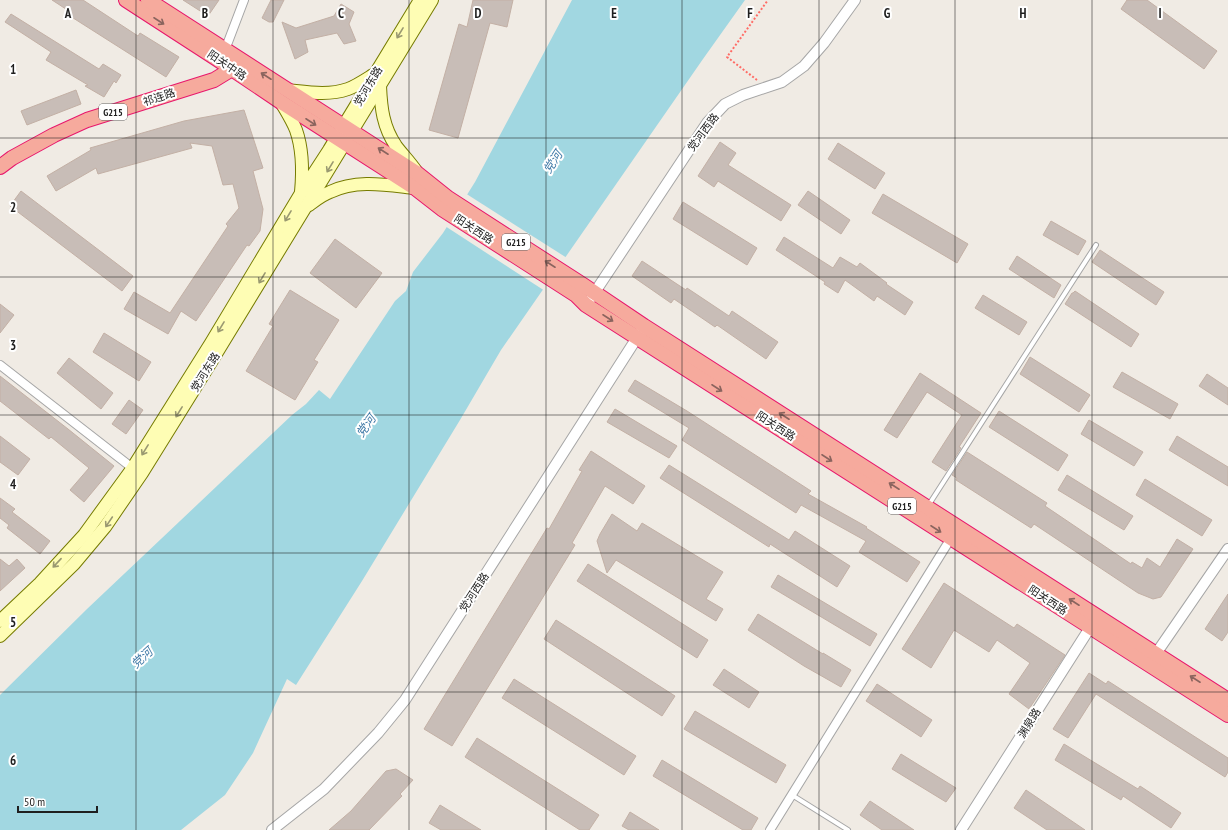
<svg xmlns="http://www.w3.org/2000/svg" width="1228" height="830" font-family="'PT Sans Narrow','Noto Sans SC',sans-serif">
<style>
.water{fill:#a1d7e1}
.pier{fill:#f0ebe4}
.building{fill:#c8bdb7;stroke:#c3b0a5}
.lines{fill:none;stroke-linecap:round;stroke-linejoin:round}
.service-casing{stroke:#a6a6a6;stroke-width:6}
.minor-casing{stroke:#a6a6a6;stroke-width:10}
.tertiary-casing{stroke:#a6a6a6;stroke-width:12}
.secondary-casing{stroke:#767b00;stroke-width:14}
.trunk-casing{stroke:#e8176c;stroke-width:16}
.path{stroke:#ff6c66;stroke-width:2;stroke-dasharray:2 2;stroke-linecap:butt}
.service{stroke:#fff;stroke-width:4}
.minor{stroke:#fff;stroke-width:8}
.tertiary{stroke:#fff;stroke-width:10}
.secondary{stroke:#fefdb4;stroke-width:12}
.trunk{stroke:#f6aa9d;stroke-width:14}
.oneway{stroke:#8a645e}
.oneway2{stroke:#9a9971}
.grid{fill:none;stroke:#1f1f1f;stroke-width:1;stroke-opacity:0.55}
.labels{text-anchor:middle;stroke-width:4;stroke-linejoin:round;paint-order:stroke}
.shield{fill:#fff;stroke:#626262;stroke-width:1}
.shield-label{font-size:10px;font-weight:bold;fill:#1f1f1f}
.street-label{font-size:11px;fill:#1f1f1f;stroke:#fff}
.water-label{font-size:12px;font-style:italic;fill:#3e78a6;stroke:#fff}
.grid-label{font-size:13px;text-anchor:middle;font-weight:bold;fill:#1f1f1f;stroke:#fff;stroke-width:4;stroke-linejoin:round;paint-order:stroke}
</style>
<rect width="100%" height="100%" fill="#f0ebe4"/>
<polygon class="water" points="572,0 745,0 703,59 501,350 460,420 362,581 296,685 287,679 253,753 225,795 181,830 0,830 0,695 87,609 292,415 306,404 319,390 330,399 395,301 406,291 413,272 443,233 475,182"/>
<polygon class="pier" points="465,193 567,258 545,291 445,226"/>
<g class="building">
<polygon points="52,0 83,0 138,36 140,33 179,57 166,77 70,16 72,13"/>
<polygon points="183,0 219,0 208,16"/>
<polygon points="271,0 284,0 273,22 269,22 262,18"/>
<polygon points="473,0 513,0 507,27 490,23 458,138 429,130 459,24 467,27"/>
<polygon points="1127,0 1147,0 1217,51 1204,69 1121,9"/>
<polygon points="341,4 354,12 349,24 356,41 344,44 337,33 305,40 308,52 295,59 282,22 296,28 334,16"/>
<polygon points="11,14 99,69 103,64 121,75 116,83 114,81 104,97 85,86 88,85 46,60 51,52 5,22"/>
<polygon points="76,90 81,104 27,125 21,111"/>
<polygon points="244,110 263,168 253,171 263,209 260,231 249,246 247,245 196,321 181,311 168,334 124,309 134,292 170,313 228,226 226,224 239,208 233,184 223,185 212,146 190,143 192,148 98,174 96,168 56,191 47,176 91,150 90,148 184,121"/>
<polygon points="720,142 736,153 728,165 791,205 781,221 718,181 714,187 698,176"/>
<polygon points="838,143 885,173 875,189 828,159"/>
<polygon points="21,191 133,276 122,291 10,206"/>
<polygon points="808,191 850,220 841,234 798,205"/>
<polygon points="883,194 968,244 957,263 872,213"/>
<polygon points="683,202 757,248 747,265 673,219"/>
<polygon points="1051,221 1086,241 1078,255 1043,235"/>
<polygon points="784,237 833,268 840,257 857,267 860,263 887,283 886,284 913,302 905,315 877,296 874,301 845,280 838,293 824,284 825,282 776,250"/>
<polygon points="335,239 382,273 356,308 310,273"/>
<polygon points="1100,250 1164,292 1156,305 1092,262"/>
<polygon points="1017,256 1061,285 1054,298 1009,269"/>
<polygon points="642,261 686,290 687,288 729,316 732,311 778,342 766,359 717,325 715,327 674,299 671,303 632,276"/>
<polygon points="290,290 339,320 314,360 318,362 295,400 246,371 273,326 269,324"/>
<polygon points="1075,291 1139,334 1131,347 1065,304 1072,293 1073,293"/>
<polygon points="983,295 1027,322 1019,335 975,308"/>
<polygon points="0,304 14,315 0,333"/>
<polygon points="104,333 151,362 139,381 93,352"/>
<polygon points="1030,357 1090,395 1079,412 1020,374"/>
<polygon points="69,358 113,393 101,409 57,373"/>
<polygon points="1122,372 1178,404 1170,419 1113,387"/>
<polygon points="920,373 981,413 959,447 961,448 946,471 932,462 962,415 927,392 897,438 884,430"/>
<polygon points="1207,374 1228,388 1228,405 1199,386"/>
<polygon points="0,376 68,429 114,466 84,502 70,490 89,468 51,437 49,439 0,401"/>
<polygon points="635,380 687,411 811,491 808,494 867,527 866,528 920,562 907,582 859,552 866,541 801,505 796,513 682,440 689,428 628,391"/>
<polygon points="129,400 143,410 126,434 112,424"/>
<polygon points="615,409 677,446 669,458 607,422"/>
<polygon points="999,411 1068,455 1058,471 989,427"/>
<polygon points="1089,420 1143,452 1134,466 1081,434"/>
<polygon points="0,436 30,459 18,475 0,462"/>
<polygon points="1177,436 1228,467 1228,486 1169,450"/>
<polygon points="591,451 645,486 633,504 605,486 572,543 575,545 452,746 424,729 547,528 549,529 582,471 579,470"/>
<polygon points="967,452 1047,503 1045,506 1131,564 1132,562 1142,568 1147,558 1160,567 1177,539 1193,549 1161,597 1153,599 1138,593 1034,524 1031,528 956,480 957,478 952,475"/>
<polygon points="669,465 789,540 795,531 850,566 837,587 770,544 769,547 660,478"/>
<polygon points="1067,475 1133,516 1124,530 1058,490"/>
<polygon points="1145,479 1212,520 1202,536 1136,495"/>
<polygon points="0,498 15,509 12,512 50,541 40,554 7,528 9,525 0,518"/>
<polygon points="612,514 637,531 642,523 723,572 706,599 723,609 716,621 616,560 607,573 597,541 600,534"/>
<polygon points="0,559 9,566 17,559 25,568 0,591"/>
<polygon points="588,564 708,640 697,658 577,581"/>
<polygon points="778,575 877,634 870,646 771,587"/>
<polygon points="944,583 1014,628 1017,624 1065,655 1029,709 1009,694 1030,663 997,640 989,652 954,630 931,668 902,649"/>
<polygon points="1228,594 1228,632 1222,641 1205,629"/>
<polygon points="758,614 823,654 823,653 851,670 841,687 804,666 748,630"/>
<polygon points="556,620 675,696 662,716 544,639"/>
<polygon points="724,669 759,692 749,708 713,685"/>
<polygon points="1089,673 1106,684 1108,681 1228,758 1228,772 1225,777 1096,694 1068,738 1053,729"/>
<polygon points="514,679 636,756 624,775 502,698"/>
<polygon points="877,684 932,720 921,737 866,701"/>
<polygon points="695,711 786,765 776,783 684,729"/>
<polygon points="477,738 599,815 589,830 580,830 465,757"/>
<polygon points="1064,744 1138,789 1140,786 1181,813 1171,828 1123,796 1121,800 1055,760"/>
<polygon points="901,754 956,788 946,802 892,769"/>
<polygon points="662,760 758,818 751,830 743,830 653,776"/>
<polygon points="396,769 413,780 400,794 402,796 369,830 329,830 351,811 386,771"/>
<polygon points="1026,790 1085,830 1047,830 1014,808"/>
<polygon points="870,801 914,830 882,830 860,815"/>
<polygon points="440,805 481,830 441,830 429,823"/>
<polygon points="630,812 659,830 629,830 622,826"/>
</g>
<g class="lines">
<g class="service-casing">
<g id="service">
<polyline points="928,506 1096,245"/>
<polyline points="792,795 848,830"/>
</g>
</g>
<g class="minor-casing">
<g id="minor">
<polyline points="225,50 244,0"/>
<polyline points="0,365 135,470"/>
<polyline points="770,830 951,538"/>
</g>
</g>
<g class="tertiary-casing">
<g id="tertiary">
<polyline points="591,298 707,123 725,104 743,95 782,82 804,66 824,43 855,0"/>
<polyline points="1153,658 1228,549"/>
<polyline points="272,830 324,789 378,733 405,700 640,333"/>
<polyline points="961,830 1093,623"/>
</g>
</g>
<g class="secondary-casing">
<g id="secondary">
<path d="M380 86C381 108 383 127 396 146 402 154 410 162 416 171"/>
<path d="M287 90C307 92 328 96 348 89 356 86 365 80 373 75"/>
<path d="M281 102C286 111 292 120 296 130 303 150 303 171 301 192"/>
<path d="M309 205C316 200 322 195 330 192 357 179 387 185 415 188"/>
<polyline points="0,621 40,583 84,535 132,469 211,343 301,193 329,150 420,0"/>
<polyline points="0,636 74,564 105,527 142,473 211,362 432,0"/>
</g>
</g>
<g class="trunk-casing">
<g id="trunk">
<polyline points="126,0 217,59 281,102 415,188 442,209 576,295 586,305 1228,715"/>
<polyline points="148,0 418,174 448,198 583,285 644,326 1228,700"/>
<polyline points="0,167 12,158 54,135 87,120 214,80 232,69"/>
</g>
</g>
<polyline class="path" points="757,80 727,57 768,0"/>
<use href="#service" class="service"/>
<use href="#minor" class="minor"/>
<use href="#tertiary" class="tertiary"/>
<use href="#secondary" class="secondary"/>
<use href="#trunk" class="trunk"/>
</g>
<defs><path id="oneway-shaft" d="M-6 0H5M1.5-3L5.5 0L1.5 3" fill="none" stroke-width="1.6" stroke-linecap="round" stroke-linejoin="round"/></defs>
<g class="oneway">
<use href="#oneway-shaft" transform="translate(159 21) rotate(33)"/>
<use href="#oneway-shaft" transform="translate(266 76) rotate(-147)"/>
<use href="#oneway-shaft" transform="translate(311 122) rotate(33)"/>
<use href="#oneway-shaft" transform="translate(383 151) rotate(-147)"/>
<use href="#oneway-shaft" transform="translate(550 264) rotate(-147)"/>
<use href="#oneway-shaft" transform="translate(608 318) rotate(33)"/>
<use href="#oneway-shaft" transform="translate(717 388) rotate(33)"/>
<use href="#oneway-shaft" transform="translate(784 416) rotate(-147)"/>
<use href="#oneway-shaft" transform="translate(827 458) rotate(33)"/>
<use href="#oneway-shaft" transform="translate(894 486) rotate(-147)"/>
<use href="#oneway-shaft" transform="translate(936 529) rotate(33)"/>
<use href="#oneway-shaft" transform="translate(1074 602) rotate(-147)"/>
<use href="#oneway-shaft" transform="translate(1195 679) rotate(-147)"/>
</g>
<g class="oneway2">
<use href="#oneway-shaft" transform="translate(400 33) rotate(121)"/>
<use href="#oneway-shaft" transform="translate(330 167) rotate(121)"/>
<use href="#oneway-shaft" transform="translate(288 216) rotate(121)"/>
<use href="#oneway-shaft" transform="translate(262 278) rotate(121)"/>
<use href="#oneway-shaft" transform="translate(221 327) rotate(121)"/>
<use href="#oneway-shaft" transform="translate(179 412) rotate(122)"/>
<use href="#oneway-shaft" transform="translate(145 450) rotate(122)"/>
<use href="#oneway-shaft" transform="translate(109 522) rotate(124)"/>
<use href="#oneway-shaft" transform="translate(57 563) rotate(133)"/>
</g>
<path class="grid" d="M136 0V830M273 0V830M409 0V830M546 0V830M682 0V830M819 0V830M955 0V830M1092 0V830M0 138H1228M0 277H1228M0 415H1228M0 553H1228M0 692H1228"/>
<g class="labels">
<g class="shield">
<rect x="99" y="104" width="28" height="16" rx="3"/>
<rect x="502" y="234" width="28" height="16" rx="3"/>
<rect x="888" y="498" width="28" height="16" rx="3"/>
</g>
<g class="shield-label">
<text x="113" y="116">G215</text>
<text x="516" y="246">G215</text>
<text x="902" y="510">G215</text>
</g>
<g class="street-label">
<text transform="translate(227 65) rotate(34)" y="4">阳关中路</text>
<text transform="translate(368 86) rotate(-59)" y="4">党河东路</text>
<text transform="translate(159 97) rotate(-18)" y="4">祁连路</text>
<text transform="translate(703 132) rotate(-53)" y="4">党河西路</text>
<text transform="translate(474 229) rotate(33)" y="4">阳关西路</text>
<text transform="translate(205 372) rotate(-58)" y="4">党河东路</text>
<text transform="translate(776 426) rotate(33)" y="4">阳关西路</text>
<text transform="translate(474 592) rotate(-57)" y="4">党河西路</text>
<text transform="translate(1048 600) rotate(33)" y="4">阳关西路</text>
<text transform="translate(1029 723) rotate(-58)" y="4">渊泉路</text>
</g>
<g class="water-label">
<text transform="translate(553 162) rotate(-57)" y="4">党河</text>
<text transform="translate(366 426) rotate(-54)" y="4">党河</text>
<text transform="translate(142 658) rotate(-43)" y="4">党河</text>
</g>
</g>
<g class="grid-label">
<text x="68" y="18">A</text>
<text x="205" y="18">B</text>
<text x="341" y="18">C</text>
<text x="478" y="18">D</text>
<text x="614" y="18">E</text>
<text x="750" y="18">F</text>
<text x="887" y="18">G</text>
<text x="1023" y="18">H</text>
<text x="1160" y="18">I</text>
<text x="13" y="74">1</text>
<text x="13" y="212">2</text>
<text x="13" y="350">3</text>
<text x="13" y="489">4</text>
<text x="13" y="627">5</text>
<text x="13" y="765">6</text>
</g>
<path d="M18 806v6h79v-6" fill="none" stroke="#1f1f1f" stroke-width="2"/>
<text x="24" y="806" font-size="12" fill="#1f1f1f" stroke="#ffffff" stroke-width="3" paint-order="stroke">50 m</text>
</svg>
